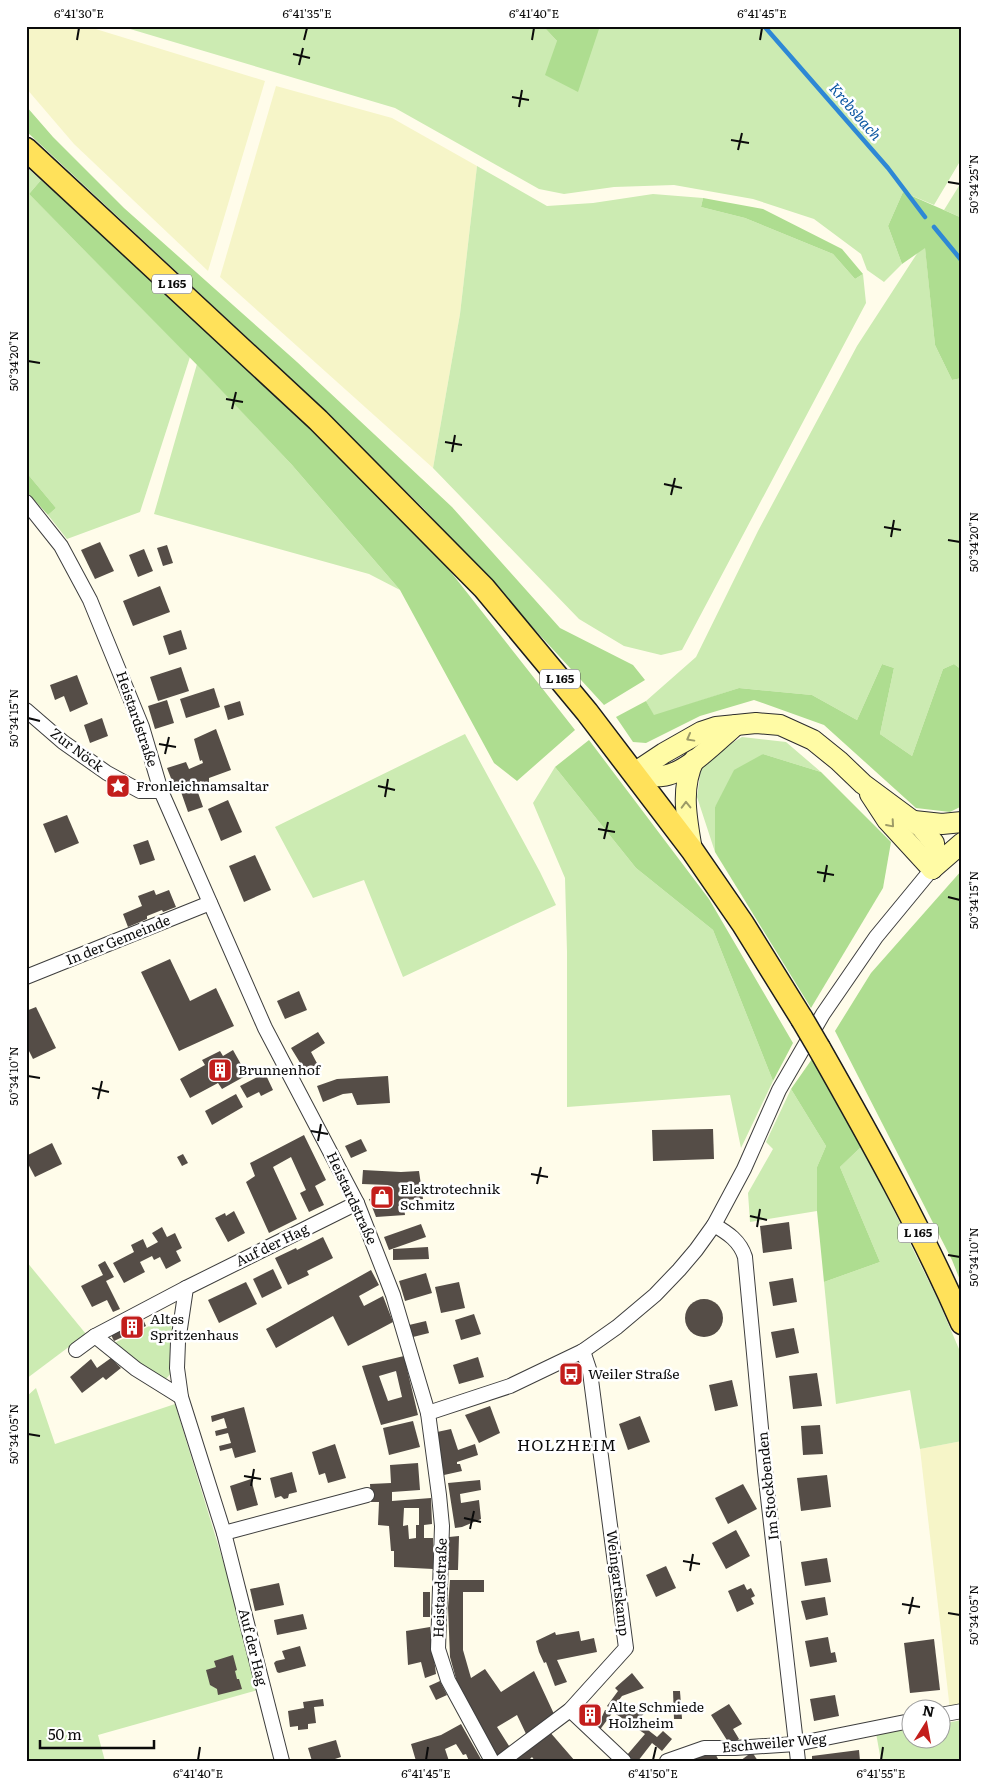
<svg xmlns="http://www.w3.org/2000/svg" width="988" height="1787" font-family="Literata,serif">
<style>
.farmland{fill:#f6f5c8}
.green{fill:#ccebb2}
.forest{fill:#aedd90}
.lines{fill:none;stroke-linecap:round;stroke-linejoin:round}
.stream{stroke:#2e88d5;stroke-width:4.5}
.building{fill:#554d47;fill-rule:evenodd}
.minor-casing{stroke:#3e3e3e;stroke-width:16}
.secondary-casing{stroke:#2d2d2d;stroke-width:22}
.primary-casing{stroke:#1c1c1c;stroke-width:25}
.minor{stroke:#fff;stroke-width:14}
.secondary{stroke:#fffba5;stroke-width:20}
.primary{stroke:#ffe15a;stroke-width:22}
.primary-bridge-casing{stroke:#1c1c1c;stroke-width:25;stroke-linecap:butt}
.primary-bridge{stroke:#ffe15a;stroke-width:22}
.oneway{stroke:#9d9b67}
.ticks{fill:none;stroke:#0b0b0b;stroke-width:2}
.labels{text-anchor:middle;stroke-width:5;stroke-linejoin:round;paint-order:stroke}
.shield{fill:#fff;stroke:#545454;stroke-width:1}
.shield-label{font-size:12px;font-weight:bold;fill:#0b0b0b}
.street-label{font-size:14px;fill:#0b0b0b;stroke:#fff}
.poi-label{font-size:14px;fill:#0b0b0b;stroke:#fff;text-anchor:start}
.water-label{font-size:15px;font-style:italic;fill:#0e59a3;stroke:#fff}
.quarter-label{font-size:16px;letter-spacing:1px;fill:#0b0b0b;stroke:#fff}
.neatline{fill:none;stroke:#0b0b0b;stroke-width:2}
.ticks-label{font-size:12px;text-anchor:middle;fill:#0b0b0b}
</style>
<rect width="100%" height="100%" fill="#fffcea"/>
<g class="farmland">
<polygon points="26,26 86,26 265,81 208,271 74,144 26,88"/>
<polygon points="276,86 392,118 477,166 460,314 433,468 220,277"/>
<polygon points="962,1441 962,1708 950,1710 920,1449"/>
</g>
<g class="green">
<polygon points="120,26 543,26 557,41 599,28 619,26 962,26 962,158 934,205 903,192 888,226 902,264 884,282 867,270 861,254 814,219 753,199 674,185 614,187 564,194 539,189 395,108"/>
<polygon points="477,166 547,206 593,203 653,194 703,198 701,207 745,218 833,254 855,279 863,274 866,303 682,650 661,655 624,646 579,619 433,468 460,314"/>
<polygon points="26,167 41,180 29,194 190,357 140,512 67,539 48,515 56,508 26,472"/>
<polygon points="962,181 962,218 944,210"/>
<polygon points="925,247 935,345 952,380 962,378 962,670 954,664 943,669 912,756 880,734 894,668 882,664 857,720 812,695 739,688 654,716 646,701 696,657 758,531 857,346 918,252"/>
<polygon points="197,364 292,465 400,590 369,574 154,514"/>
<polygon points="465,734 540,872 556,905 403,977 364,880 313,898 275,827"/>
<polygon points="742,737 786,742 821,772 763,754 715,807 715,852 697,797 702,761"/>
<polygon points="555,767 636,868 713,930 773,1081 741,1148 730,1095 567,1107 567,952 565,878 533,803"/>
<polygon points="791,1089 826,1146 817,1167 817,1211 750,1222 748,1193 773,1149 766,1142"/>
<polygon points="862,1146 938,1300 962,1356 962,1441 920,1449 910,1390 836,1404 824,1282 880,1262 840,1167"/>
<polygon points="26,1261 86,1334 26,1379"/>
<polygon points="170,1316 174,1344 173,1371 165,1380 151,1374 112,1344"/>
<polygon points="36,1388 55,1444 175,1404 238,1610 261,1689 98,1735 105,1761 26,1761 26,1397"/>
<polygon points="962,1720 962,1761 881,1761 876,1733 910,1728 910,1740 940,1740 941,1724"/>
</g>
<g class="forest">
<polygon points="543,26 619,26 599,29 578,92 545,75 557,41"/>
<polygon points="26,106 53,137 124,208 297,362 452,507 560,628 633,665 645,680 604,705 424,509 286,374 26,131"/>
<polygon points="41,180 244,361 417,529 575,730 517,781 494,763 400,590 292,465 203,371 29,194"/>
<polygon points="903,192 962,218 962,378 952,380 935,345 925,248 902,264 888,226"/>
<polygon points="703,198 763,209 842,249 863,274 855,279 833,254 745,218 701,207"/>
<polygon points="26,472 56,508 48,515 26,491"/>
<polygon points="882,664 894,668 880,734 912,756 943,669 954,664 962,670 962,806 950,812 916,808 824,725 754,700 700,716 646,743 633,742 616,717 646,701 654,715 739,688 812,695 857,720"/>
<polygon points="589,740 709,899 793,1043 773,1081 713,930 636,868 555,767"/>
<polygon points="763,754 821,772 891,842 883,888 811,1008 715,852 715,807 734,770"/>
<polygon points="962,870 962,1285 952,1260 835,1031 871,973"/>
<polygon points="812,1059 862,1146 840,1167 880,1262 824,1282 817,1211 817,1167 826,1146 791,1089"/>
</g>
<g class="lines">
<g class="stream">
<polyline points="764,26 888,168 925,217"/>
<polyline points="934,227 962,261"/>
</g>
</g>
<g class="building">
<polygon points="100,542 114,571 95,579 81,550"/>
<polygon points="167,545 173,563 163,566 157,548"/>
<polygon points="144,549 153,571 138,577 129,555"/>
<polygon points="160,586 170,612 133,626 123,601"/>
<polygon points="181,630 187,649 169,655 163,636"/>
<polygon points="181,667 189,691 158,701 150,677"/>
<polygon points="77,675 88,704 70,712 64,696 55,700 50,685"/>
<polygon points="214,688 220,707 186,718 180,699"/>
<polygon points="167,700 174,723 155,729 148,706"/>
<polygon points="240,701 244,715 228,720 224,706"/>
<polygon points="102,718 108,736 90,743 84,725"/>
<polygon points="216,729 231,770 209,778 209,783 205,785 201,781 195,784 203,807 188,812 180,789 176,791 167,768 186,762 189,769 203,763 202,760 200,761 194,739"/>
<polygon points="228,800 242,832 221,841 208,809"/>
<polygon points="67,815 79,843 55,853 43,824"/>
<polygon points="148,840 155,860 140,865 133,845"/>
<polygon points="255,855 271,890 244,902 229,866"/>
<polygon points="154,890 156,895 169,890 176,907 163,912 162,910 147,916 147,919 128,927 123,914 142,906 138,896"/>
<polygon points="170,959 190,1001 216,988 234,1026 179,1051 141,972"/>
<polygon points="299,991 307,1010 285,1019 277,1001"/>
<polygon points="36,1007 56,1048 33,1059 26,1045 26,1011"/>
<polygon points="318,1032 325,1043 311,1052 319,1067 307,1074 291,1048"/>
<polygon points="233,1050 247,1075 222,1089 218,1083 190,1098 180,1079 205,1065 202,1060 220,1051 223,1056"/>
<polygon points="265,1073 273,1090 261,1096 259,1092 247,1098 240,1086"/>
<polygon points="388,1076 390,1103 357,1105 352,1093 343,1094 323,1102 317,1086 337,1079"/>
<polygon points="236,1094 243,1107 212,1125 205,1111"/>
<polygon points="713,1129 714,1159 653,1161 652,1130"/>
<polygon points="304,1135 326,1180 315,1186 324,1205 309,1212 300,1193 306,1190 291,1157 273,1167 297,1219 269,1233 246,1182 255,1176 250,1163"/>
<polygon points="361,1139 367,1151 351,1158 345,1146"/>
<polygon points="52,1143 62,1164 35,1177 26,1160 26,1156"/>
<polygon points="183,1154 188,1163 182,1166 177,1157"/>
<polygon points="363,1170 401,1172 419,1171 423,1199 403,1200 405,1215 376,1217 369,1199 389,1196 388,1185 362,1184"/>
<polygon points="234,1211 245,1233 228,1242 215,1218 225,1213 226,1216"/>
<polygon points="789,1222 792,1249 763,1253 760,1226"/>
<polygon points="421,1224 426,1237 389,1250 384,1237"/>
<polygon points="162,1227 167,1237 175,1233 182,1248 176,1251 181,1261 166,1269 160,1257 154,1260 152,1256 140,1262 145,1272 124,1283 113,1263 134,1252 131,1245 143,1239 147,1248 158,1242 152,1233"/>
<polygon points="323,1237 333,1258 307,1271 309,1275 288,1285 275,1258 296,1248 297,1250"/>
<polygon points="428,1247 429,1259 393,1260 393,1249"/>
<polygon points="105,1261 114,1277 106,1281 120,1309 113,1312 107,1300 92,1307 81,1286 103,1275 98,1265"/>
<polygon points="273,1269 282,1288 262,1298 253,1279"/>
<polygon points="371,1270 379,1285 359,1296 364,1306 383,1296 393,1322 348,1346 333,1316 276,1348 266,1329"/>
<polygon points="426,1273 432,1293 405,1301 399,1281"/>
<polygon points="793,1278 797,1302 773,1306 769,1282"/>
<polygon points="246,1282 257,1304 219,1323 208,1300"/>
<polygon points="459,1282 465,1308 441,1313 435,1287"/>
<circle cx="704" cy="1318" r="19"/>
<polygon points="474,1314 481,1334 461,1340 455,1320"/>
<polygon points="142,1317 146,1326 114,1341 110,1333"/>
<polygon points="426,1321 429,1333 413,1337 409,1325"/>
<polygon points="794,1328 799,1353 776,1358 771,1332"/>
<path d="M404 1356 418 1415 381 1425 362 1366ZM396 1371 402 1397 388 1401 379 1376Z"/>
<polygon points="478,1357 484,1377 459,1384 453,1365"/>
<polygon points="111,1358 121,1368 106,1380 103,1377 82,1393 70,1377 91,1359 97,1368"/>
<polygon points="817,1373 822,1406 793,1409 789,1376"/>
<polygon points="732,1380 738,1406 715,1411 709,1385"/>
<polygon points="490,1406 500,1433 479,1443 465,1415"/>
<polygon points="244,1407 256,1452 235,1458 232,1448 220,1451 219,1446 231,1443 228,1433 216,1436 215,1431 227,1428 224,1418 212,1422 211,1416"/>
<polygon points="640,1416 650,1442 628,1450 619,1424"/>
<polygon points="413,1421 420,1447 389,1455 383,1428"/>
<polygon points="820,1425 823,1454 803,1455 801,1426"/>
<polygon points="451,1429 458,1450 475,1444 478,1455 457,1462 457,1464 460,1464 462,1471 444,1475 437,1432"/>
<polygon points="335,1444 346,1478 328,1483 325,1473 319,1475 312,1452"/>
<path d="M418 1463 420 1490 392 1492V1501L431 1498 432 1524 424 1525V1538H433V1569L394 1567V1551H391L389 1526 378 1525 379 1502H371L370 1484 391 1483 390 1465ZM404 1508H419V1525H416V1538L409 1539 408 1525 403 1526Z"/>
<polygon points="292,1472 297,1492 289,1494 288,1498 284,1499 281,1496 275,1498 270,1478"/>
<polygon points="827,1475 831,1507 801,1511 797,1478"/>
<polygon points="251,1479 258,1505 237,1511 230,1486"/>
<polygon points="480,1480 481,1490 460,1494 461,1503 479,1500 481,1519 462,1527 455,1528 448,1483"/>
<polygon points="743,1484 757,1509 728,1524 715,1498"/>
<polygon points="736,1530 750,1556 726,1569 712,1543"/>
<polygon points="459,1536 458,1570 448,1570 449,1537"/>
<polygon points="827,1558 831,1582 805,1586 801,1562"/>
<polygon points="666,1566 676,1588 656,1597 646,1575"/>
<polygon points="450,1580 484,1580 484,1592 463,1592 463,1650 471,1678 485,1669 501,1692 534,1671 554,1714 528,1738 517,1715 497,1727 511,1749 497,1758 458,1686 450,1657 448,1607"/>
<polygon points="279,1583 284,1605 255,1611 250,1589"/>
<polygon points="744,1584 747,1590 751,1588 755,1596 751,1598 754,1604 737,1612 728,1591"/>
<rect x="423" y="1592" width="7" height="25"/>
<polygon points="825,1597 828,1615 806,1620 801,1601"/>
<polygon points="303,1614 307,1629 277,1635 274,1620"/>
<polygon points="430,1627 436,1674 425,1678 421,1662 408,1665 406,1631"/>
<polygon points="579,1631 581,1641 594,1638 597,1652 557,1660 567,1682 555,1686 546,1662 544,1663 539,1652 536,1641 555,1632 556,1635"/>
<polygon points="828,1637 831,1653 835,1652 837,1662 810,1667 805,1641"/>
<polygon points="934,1639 940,1690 910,1693 904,1643"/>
<polygon points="300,1646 306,1666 279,1673 277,1672 274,1663 276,1661 285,1659 282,1651"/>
<polygon points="233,1655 237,1670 235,1671 237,1679 239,1679 242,1689 218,1695 217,1689 210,1685 206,1670 216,1667 214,1661"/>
<polygon points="632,1673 644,1688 622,1696 616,1704 617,1705 620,1702 631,1710 635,1704 646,1711 641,1717 652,1724 648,1730 657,1737 663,1731 672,1739 662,1751 652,1743 638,1761 634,1761 627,1755 645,1734 613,1712 599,1731 584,1717 580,1708 589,1704 592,1711 601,1719 605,1710 608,1711 610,1708 607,1706 618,1691 615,1688"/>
<polygon points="440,1681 447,1695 436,1700 429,1686"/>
<polygon points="673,1691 680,1691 682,1719 674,1719"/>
<polygon points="835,1695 839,1716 814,1721 810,1699"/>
<polygon points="323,1699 324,1706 314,1707 316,1723 308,1724 308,1729 298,1730 298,1726 290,1727 288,1711 304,1708 303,1702"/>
<polygon points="729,1704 742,1724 733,1729 739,1739 730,1745 711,1715"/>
<polygon points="461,1724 482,1761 469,1761 466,1754 463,1755 456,1744 445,1749 449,1761 416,1761 411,1744 441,1735"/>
<polygon points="549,1731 575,1761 535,1761 532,1757 528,1761 512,1761"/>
<polygon points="336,1740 341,1757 329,1761 312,1761 308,1748"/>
<polygon points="859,1750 860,1761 812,1761 812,1756"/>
<polygon points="752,1752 758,1761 740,1761"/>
<polygon points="706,1755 716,1755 719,1761 688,1761"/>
</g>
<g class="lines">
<g class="minor-casing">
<g id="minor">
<polyline points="26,502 61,546 90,600 142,727 161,791 265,1028 357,1203 393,1295 428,1413 439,1495 442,1526 438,1649 448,1680 492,1761"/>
<polyline points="26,710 63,742 107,773 140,791 161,791"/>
<polyline points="26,977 210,903"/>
<path d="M714 1225C728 1233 740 1241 745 1257L765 1471 798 1761"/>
<polyline points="95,1336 136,1369 181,1397"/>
<polyline points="76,1350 95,1336 186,1288"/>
<polyline points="428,1413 510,1386 583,1351 617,1327 655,1295 679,1270 696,1250 714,1225 744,1169 779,1090 823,1014 876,937 932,869"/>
<polyline points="224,1533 367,1495"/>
<polyline points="570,1710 624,1761"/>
<polyline points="940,1715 962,1711"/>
<polyline points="282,1761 224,1533 181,1397 177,1368 178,1342 186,1288 357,1203"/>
<polyline points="502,1761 570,1710 626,1648 590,1372 583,1351"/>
<polyline points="667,1761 704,1748 735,1748 796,1744 910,1721"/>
</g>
</g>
<g class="secondary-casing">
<g id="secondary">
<polyline points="634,773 664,753 701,732 716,727 756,723 780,725 813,740 839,761 863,784 921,827 934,843 935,858 932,869"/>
<path d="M634 773C643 774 652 777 662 776 686 774 717 741 736 725"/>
<polyline points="870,794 887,820 932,869"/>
<polyline points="914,821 942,824 962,822"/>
<path d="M692 850C687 820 680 789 694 760"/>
<polyline points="932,869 962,843"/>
</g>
</g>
<g class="primary-casing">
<g id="primary">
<polyline points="26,149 318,420 484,588 587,712 692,850 743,924 802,1019"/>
<path d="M819 1048C870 1138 921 1229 962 1323"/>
</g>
</g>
<use href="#minor" class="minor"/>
<use href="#secondary" class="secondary"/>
<use href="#primary" class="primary"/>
<g class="primary-bridge-casing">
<polyline id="primary-bridge" points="802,1019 819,1048"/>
</g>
<use href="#primary-bridge" class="primary-bridge"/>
</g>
<defs><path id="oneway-chevron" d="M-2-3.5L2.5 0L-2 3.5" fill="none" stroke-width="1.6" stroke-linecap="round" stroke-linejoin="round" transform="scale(1.25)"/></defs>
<g class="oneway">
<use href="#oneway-chevron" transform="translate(690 738) rotate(151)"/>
<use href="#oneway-chevron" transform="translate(686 805) rotate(-91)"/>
<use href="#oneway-chevron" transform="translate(891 824) rotate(49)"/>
</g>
<path class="ticks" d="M77 40 79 28M304 40 307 28M532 40 534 28M760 40 762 28M293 54 310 58M299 65 303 48M512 97 529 100M519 107 522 90M731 140 749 143M738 150 742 133M948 182 960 184M28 361 40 363M226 399 243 402M232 409 236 392M445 442 462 445M452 452 455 435M664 484 682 488M671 495 675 478M884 527 901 530M891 537 894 520M948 540 960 542M28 718 40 721M159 744 176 747M165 754 169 737M378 786 395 790M385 797 388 779M598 829 615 832M604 839 608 822M817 872 834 875M824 882 827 865M948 897 960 900M28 1076 40 1078M92 1088 109 1092M98 1099 102 1081M311 1131 328 1134M318 1141 321 1124M531 1174 548 1177M537 1184 541 1167M750 1216 767 1220M757 1227 760 1209M948 1255 960 1257M28 1434 40 1436M244 1476 261 1479M251 1486 254 1469M464 1518 481 1522M470 1529 474 1511M683 1561 700 1564M690 1571 693 1554M902 1604 920 1607M948 1613 960 1615M909 1614 913 1597M198 1760 200 1747M426 1760 428 1747M653 1760 656 1747M881 1760 883 1747"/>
<defs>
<g id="sight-square" transform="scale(1.25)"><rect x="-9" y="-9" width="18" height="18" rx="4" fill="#c31e1c" stroke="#fff"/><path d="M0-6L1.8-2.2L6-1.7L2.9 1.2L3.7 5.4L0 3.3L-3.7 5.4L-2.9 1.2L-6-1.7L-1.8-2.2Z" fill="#fff"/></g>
<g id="building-square" transform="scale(1.25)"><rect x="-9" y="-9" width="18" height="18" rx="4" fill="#c31e1c" stroke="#fff"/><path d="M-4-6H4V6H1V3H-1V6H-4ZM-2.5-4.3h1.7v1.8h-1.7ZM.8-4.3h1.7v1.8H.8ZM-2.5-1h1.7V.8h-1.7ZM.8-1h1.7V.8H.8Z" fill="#fff"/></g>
<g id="shop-square" transform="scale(1.25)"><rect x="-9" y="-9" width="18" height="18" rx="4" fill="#c31e1c" stroke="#fff"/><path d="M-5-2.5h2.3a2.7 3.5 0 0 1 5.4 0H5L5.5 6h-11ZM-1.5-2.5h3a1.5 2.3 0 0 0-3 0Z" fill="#fff"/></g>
<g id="bus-square" transform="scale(1.25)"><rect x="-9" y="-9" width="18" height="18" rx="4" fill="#c31e1c" stroke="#fff"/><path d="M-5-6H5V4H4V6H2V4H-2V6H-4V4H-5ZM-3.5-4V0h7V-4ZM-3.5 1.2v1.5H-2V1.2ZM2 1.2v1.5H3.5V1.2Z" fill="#fff"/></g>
</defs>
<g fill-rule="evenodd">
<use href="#sight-square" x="118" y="786"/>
<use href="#building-square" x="220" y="1070"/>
<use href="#shop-square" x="382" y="1197"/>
<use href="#building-square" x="132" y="1327"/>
<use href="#bus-square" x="571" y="1374"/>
<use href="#building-square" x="590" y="1715"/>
</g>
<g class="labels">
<g class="shield">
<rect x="152" y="274.5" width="40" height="19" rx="4"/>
<rect x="540" y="669.5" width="40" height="19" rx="4"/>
<rect x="898" y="1223.5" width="40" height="19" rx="4"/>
</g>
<g class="shield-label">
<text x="172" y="288">L 165</text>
<text x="560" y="683">L 165</text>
<text x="918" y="1237">L 165</text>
</g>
<g class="street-label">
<text transform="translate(137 719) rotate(71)" y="5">Heistardstraße</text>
<text transform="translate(77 750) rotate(37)" y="5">Zur Nöck</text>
<text transform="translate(118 940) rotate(-22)" y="5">In der Gemeinde</text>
<text transform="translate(352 1198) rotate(65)" y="5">Heistardstraße</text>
<text transform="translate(272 1245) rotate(-26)" y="5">Auf der Hag</text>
<text transform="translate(768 1486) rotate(-96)" y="5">Im Stockbenden</text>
<text transform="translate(618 1583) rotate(83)" y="5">Weingartskamp</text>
<text transform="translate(440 1588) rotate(-88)" y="5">Heistardstraße</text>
<text transform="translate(253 1647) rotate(76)" y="5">Auf der Hag</text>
<text transform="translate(774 1743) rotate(-5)" y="5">Eschweiler Weg</text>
</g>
<g class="poi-label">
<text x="136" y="791">Fronleichnamsaltar</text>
<text x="238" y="1075">Brunnenhof</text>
<text x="400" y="1194">Elektrotechnik<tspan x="400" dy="16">Schmitz</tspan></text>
<text x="150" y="1324">Altes<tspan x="150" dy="16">Spritzenhaus</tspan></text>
<text x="588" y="1379">Weiler Straße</text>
<text x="608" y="1712">Alte Schmiede<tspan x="608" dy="16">Holzheim</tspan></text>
</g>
<g class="water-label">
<text transform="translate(855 112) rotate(49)" y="5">Krebsbach</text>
</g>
<g class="quarter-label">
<text x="567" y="1451">HOLZHEIM</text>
</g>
</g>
<rect width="988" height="1787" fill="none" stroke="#ffffff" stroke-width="55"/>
<g transform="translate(926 1724) rotate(11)"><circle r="24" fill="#ffffff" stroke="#9d9d9d"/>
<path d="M0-4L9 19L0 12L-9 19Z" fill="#c31e1c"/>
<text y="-8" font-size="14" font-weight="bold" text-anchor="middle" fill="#0b0b0b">N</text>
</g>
<path d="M40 1740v8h114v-8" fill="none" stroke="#0b0b0b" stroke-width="2.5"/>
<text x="48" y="1740" font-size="15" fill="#0b0b0b" stroke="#ffffff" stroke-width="4" paint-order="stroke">50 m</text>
<rect x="28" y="28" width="932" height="1732" class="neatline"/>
<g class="ticks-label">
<text x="79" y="18">6°41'30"E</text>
<text x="307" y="18">6°41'35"E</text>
<text x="534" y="18">6°41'40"E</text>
<text x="762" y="18">6°41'45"E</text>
<text transform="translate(974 184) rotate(-90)" y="4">50°34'25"N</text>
<text transform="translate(14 361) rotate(-90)" y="4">50°34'20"N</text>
<text transform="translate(974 542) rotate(-90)" y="4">50°34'20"N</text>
<text transform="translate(14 718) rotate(-90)" y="4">50°34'15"N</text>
<text transform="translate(974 900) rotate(-90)" y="4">50°34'15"N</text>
<text transform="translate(14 1076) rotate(-90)" y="4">50°34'10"N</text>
<text transform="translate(974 1257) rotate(-90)" y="4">50°34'10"N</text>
<text transform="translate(14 1434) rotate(-90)" y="4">50°34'05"N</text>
<text transform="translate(974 1615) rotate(-90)" y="4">50°34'05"N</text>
<text x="198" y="1778">6°41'40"E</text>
<text x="426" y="1778">6°41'45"E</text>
<text x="653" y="1778">6°41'50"E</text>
<text x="881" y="1778">6°41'55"E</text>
</g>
</svg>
